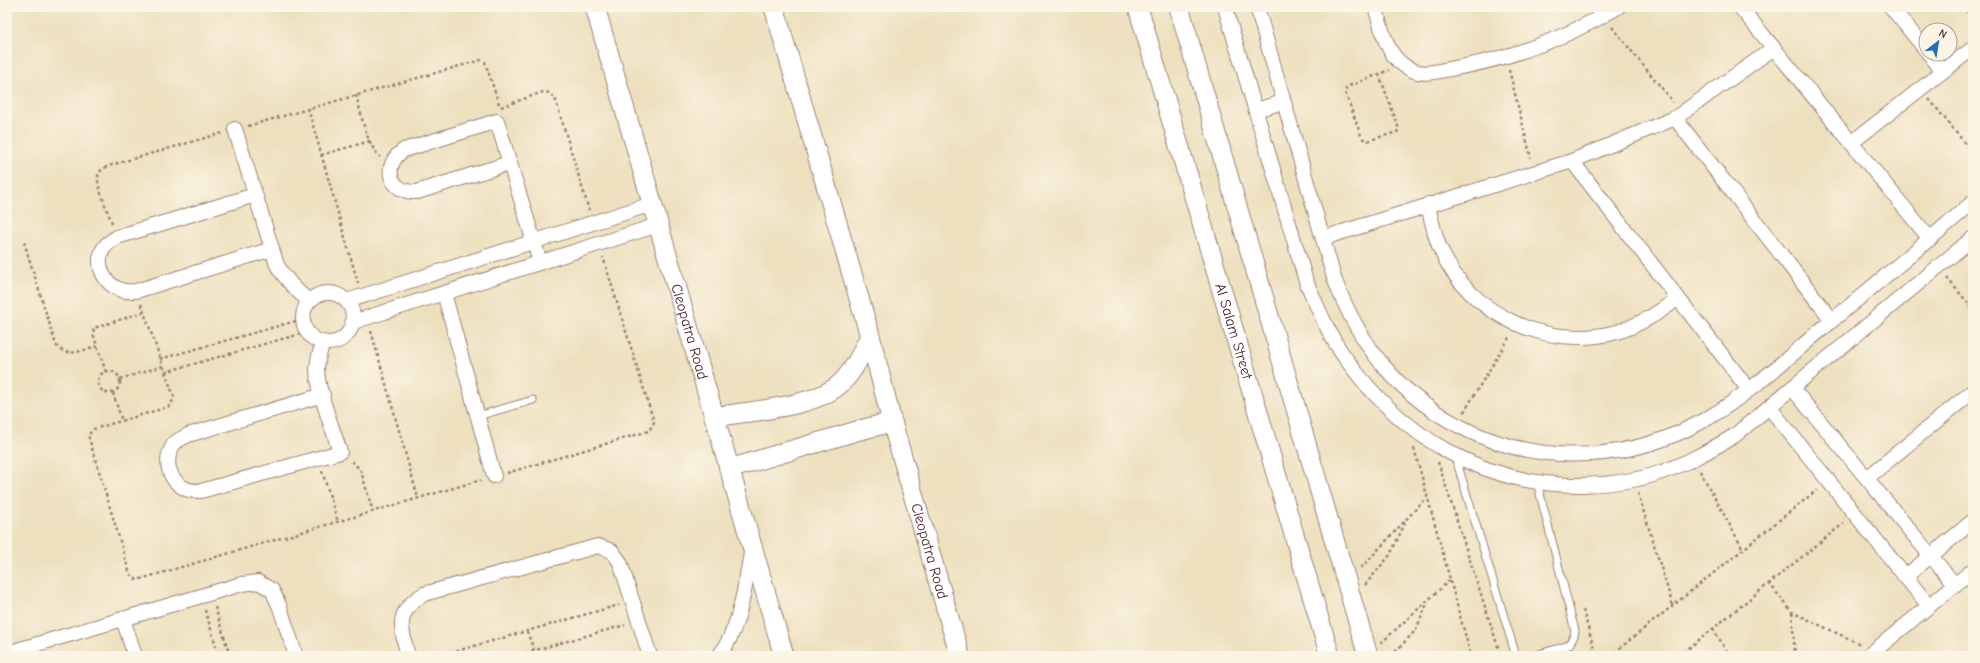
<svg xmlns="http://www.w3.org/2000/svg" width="1980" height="663" font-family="'Comic Neue',sans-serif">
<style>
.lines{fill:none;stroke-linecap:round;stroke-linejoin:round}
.lane-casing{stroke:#9c8075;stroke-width:9}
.street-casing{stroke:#9c8075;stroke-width:16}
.secondary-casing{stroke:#9c8075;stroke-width:21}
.path{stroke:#9c8075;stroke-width:2.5;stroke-dasharray:3 3;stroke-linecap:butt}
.lane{stroke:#fff;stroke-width:7}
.street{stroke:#fff;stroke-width:14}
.secondary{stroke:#fff;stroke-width:19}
.labels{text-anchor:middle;stroke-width:3;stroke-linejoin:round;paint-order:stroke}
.street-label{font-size:15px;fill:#4a1f2b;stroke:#fcf5e5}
</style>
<rect width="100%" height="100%" fill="#fcf5e5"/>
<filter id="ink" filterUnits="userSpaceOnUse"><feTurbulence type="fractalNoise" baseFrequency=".025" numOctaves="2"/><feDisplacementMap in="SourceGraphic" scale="8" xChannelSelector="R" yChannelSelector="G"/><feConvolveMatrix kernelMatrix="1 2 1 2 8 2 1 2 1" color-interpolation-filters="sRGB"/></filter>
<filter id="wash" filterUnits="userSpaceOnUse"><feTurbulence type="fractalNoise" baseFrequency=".012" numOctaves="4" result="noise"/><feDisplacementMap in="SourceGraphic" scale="16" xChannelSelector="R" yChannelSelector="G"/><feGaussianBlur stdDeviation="0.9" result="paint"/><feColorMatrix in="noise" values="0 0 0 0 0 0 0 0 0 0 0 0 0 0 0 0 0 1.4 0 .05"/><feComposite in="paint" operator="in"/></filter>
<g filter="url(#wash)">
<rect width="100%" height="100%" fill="#ede0bf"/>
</g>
<g filter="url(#ink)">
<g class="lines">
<g class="lane-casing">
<g id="lane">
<polyline points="478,416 533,400"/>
<polyline points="1455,456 1516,656"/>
<polyline points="1533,656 1569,645 1574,636 1575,631 1537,482"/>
</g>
</g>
<g class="street-casing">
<g id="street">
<path d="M1225 7 1306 281C1318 308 1329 336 1346 359 1403 438 1486 487 1584 485 1607 484 1631 482 1653 475 1682 466 1707 452 1734 436L1973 238"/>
<path d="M1257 7 1334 278C1360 347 1400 398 1469 431 1545 467 1635 461 1708 418 1749 394 1785 360 1822 329 1872 287 1923 245 1973 202"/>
<path d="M1375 7C1383 31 1386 59 1412 70 1424 76 1438 71 1450 69 1509 59 1567 38 1618 7"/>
<polyline points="1740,7 1930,239"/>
<polyline points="1891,7 1926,50"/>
<polyline points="1973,7 1973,8"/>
<polyline points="1929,54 1943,71"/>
<polyline points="1256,110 1283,102"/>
<polyline points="1675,118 1832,320"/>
<path d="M235 129 277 265C286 280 295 290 309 301"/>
<polyline points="1851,143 1973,48"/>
<polyline points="1572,161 1749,390"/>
<path d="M510 163 417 192C389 193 381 165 404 150L497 121 540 262"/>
<path d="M255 195 117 237C114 239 110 242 107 244 92 260 103 284 121 290 125 292 131 291 136 291L272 249"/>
<path d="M1428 204C1431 219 1434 234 1440 248 1468 315 1548 351 1617 332 1640 325 1659 313 1678 298"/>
<polyline points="1323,238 1572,161 1675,118 1774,48"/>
<polyline points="444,293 494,476"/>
<circle cx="328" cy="318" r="25"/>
<polyline points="347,301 652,204"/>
<polyline points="353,322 658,225"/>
<path d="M323 342C320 351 317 360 317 369 318 394 333 428 340 452L201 491C196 491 190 491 186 489 168 480 163 460 174 444 177 440 183 438 188 435L323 395"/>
<polyline points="1792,388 1955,585"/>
<polyline points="1769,407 1929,606"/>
<polyline points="1867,478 1973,391"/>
<polyline points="1905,577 1973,521"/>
<polyline points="123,619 135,656"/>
<polyline points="7,653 242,584 258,582 272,590 279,605 296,656"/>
<path d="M408 656C401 627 394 612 424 594L598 546 612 551 620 562 650 656"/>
<path d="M719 656C741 628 745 583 752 548"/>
<polyline points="1868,656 1973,570"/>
</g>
</g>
<g class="secondary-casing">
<g id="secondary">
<path id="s1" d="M595 7 784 656"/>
<path id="s2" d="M774 7 870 336 892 422 960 656"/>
<path id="s3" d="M1138 7 1330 656"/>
<polyline points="1179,7 1368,656"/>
<path d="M714 417C749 411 807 408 835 388 852 376 861 354 870 336"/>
<polyline points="729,469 860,430 892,422"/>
</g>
</g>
<g class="path">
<polyline points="1612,27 1673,102"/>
<polyline points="1509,70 1531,158"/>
<polyline points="1379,74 1399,129 1397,132 1367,141 1362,138 1345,92 1346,89 1349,86 1389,70"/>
<path d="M356 95C362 115 365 142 380 157"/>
<polyline points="1929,99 1973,153"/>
<polyline points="501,107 543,92 547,92 555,98 589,210"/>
<polyline points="308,108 358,283"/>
<polyline points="248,126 481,60 485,62 500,107"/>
<polyline points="321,155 370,141"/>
<path d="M112 223C108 212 97 188 98 177 98 171 103 169 108 166L222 133"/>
<path d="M24 242 56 345C67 359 82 350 97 346"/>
<polyline points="1947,278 1973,309"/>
<polyline points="141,304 174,397 171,405 168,407 94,429 88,435 130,574 137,580 481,480"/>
<polyline points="371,331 418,498"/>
<polyline points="160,359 303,319"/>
<circle cx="109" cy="382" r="11"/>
<polyline points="106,372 93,334 94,328 144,312"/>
<polyline points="165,372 307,332"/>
<polyline points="120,379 163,366"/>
<polyline points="113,393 122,421"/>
<polyline points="1464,412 1510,336"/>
<polyline points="1414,448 1471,656"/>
<polyline points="352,461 361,471 373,512"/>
<polyline points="1438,462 1501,656"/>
<polyline points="322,471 338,522"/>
<polyline points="1700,471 1743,549"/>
<polyline points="507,473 649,431 654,422 603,257"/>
<polyline points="1638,493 1673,606"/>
<polyline points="1361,568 1427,497"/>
<polyline points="1769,583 1792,612 1860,644"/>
<polyline points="1365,585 1390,555 1406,521"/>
<polyline points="1970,591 1973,596"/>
<polyline points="215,607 230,656"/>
<polyline points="205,610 219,656"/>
<polyline points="1583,610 1596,656"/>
<polyline points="1792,612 1795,656"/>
<polyline points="1713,629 1730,656"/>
<polyline points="527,631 534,650"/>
<polyline points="1381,643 1450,580"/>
<polyline points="439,656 619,605"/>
<polyline points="514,656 625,625"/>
<polyline points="1391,656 1416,630 1428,601"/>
<polyline points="1466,656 1469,650"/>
<polyline points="1610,656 1817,490"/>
<polyline points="1679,656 1844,523"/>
<polyline points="1972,656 1973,655"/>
</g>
<use href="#lane" class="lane"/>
<use href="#street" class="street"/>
<use href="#secondary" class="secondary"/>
</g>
</g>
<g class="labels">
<g class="street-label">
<text dy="5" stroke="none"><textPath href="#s1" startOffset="338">Cleopatra Road</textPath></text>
<text dy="5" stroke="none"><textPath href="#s3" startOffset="338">Al Salam Street</textPath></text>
<text dy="5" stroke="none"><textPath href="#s2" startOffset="566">Cleopatra Road</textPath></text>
</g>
</g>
<rect width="1980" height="663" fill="none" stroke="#fcf5e5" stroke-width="24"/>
<g transform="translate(1938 42) rotate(31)"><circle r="19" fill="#fcf5e5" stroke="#b59f9b"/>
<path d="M0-3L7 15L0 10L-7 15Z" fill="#1f6fb2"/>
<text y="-6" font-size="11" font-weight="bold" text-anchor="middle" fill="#4a1f2b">N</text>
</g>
</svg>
